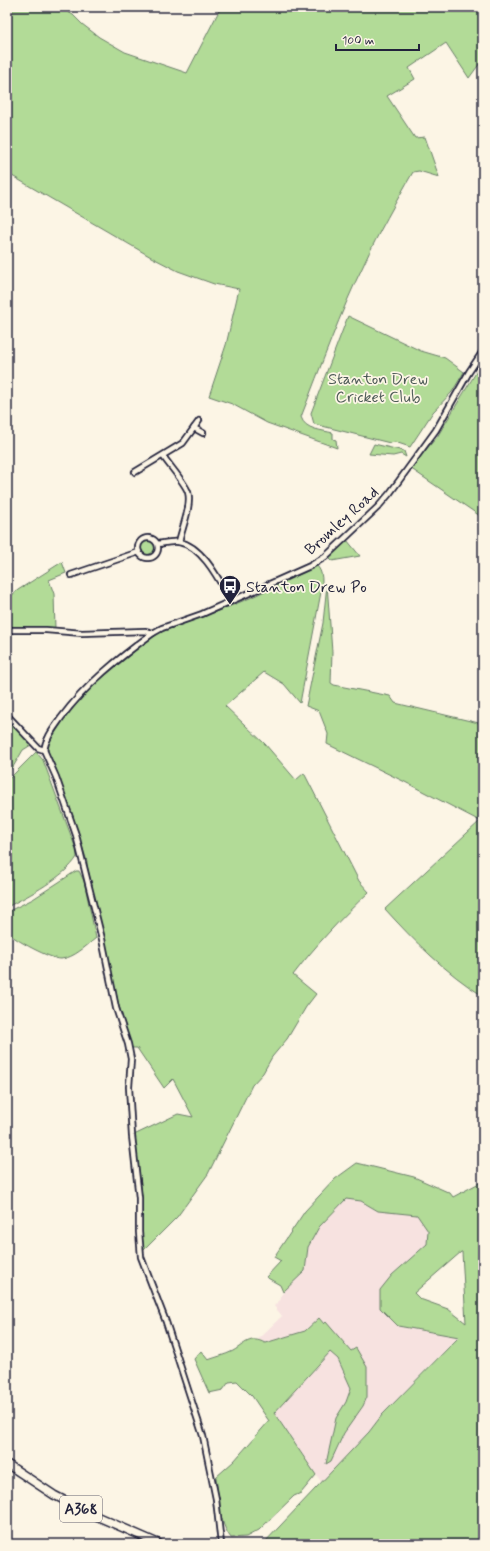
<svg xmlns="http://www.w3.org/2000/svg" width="490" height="1551" font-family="Mynerve,sans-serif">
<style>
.built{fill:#f7e2e0}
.green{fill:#b2db97;stroke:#6a7e69;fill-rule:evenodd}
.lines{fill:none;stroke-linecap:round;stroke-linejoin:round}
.minor-casing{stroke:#22223b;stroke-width:8}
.primary-casing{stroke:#22223b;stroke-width:10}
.minor{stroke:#fcf5e5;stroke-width:4.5}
.primary{stroke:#fcf5e5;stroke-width:7}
.labels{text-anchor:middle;stroke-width:3.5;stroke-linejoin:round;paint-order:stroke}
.shield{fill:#fcf5e5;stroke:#63616e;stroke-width:1}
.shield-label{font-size:15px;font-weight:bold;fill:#22223b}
.park-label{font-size:16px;fill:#4d5a57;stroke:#fcf5e5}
.street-label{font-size:16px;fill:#22223b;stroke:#fcf5e5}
.poi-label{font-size:16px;fill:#22223b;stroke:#fcf5e5;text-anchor:start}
</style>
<rect width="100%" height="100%" fill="#fcf5e5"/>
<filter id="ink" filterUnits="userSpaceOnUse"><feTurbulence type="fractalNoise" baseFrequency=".025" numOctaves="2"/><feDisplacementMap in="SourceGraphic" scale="8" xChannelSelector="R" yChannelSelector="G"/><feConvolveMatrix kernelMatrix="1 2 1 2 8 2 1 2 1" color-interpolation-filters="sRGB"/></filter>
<g filter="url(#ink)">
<polygon class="built" points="346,1199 361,1201 378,1211 417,1215 428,1231 427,1244 392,1275 398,1326 459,1336 382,1415 369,1432 322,1483 274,1413 330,1351 338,1359 351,1388 346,1402 336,1418 336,1453 344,1433 363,1405 367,1397 356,1348 351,1351 326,1323 324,1324 319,1318 305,1331 265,1343 258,1339 282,1316 274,1306 281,1299 280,1297 283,1292 305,1271 308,1247 319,1227"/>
<g class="green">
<path d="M7 7H60L73 15 82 24 99 37 125 52 187 73 221 7H483V59L469 78 446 43 409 68 415 79 387 96 415 138 425 137 439 177 419 171 413 172C396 202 378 233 364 264 340 313 321 366 301 417 305 430 322 430 333 433V439L336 440 337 448 267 423 232 404 209 396 226 345 239 289 214 284 178 271 151 257 7 173Z"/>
<polygon points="348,316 421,351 445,358 464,372 452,392 433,412 410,447 395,442 390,443 314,424 311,413"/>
<polygon points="483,361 483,518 410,468 437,437"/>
<polygon points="374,444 404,451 406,457 401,454 393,456 369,454"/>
<polygon points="347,540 360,556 332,561 328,557"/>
<circle cx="148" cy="548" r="7"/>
<polygon points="62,562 66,573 49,580 54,594 55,629 7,627 7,599 18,590"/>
<path d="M316 565C324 572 322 583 321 592L300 703 284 684 264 672 225 706 265 744 296 780 304 773 359 881 369 892C341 918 316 945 293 975L316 994 306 1007 287 1039 272 1057 263 1073 252 1085 208 1174 177 1217 144 1250 141 1229 142 1195 134 1135 178 1114 193 1117 173 1079 164 1088 137 1048H132L119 1006 87 865V861L55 766 48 752 49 743 61 723 89 689 147 641 161 632 218 611 250 598 307 571Z"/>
<path d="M327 584 332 652 331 683 334 685 390 696 395 703 483 724V996C446 973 414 941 385 909L480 821 403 781 327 744 328 734 319 711 306 706 323 623Z"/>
<polygon points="7,719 31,745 23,750 13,767 7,772"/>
<path d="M36 752 43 760 76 849 77 857C65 877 28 896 7 907V781Z"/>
<path d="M76 871H79L84 881 96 938C86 946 74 958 61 959 50 959 15 940 7 932V912L33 899Z"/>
<path d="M357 1163 414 1177 450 1193 453 1197 483 1181V1544H263L369 1432 382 1415 459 1337 398 1326 380 1308V1290L392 1275 427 1244 428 1231 417 1215 378 1211 361 1201 346 1199 319 1227 308 1247 305 1271 283 1292 280 1285 266 1277 281 1261 274 1257 305 1211 335 1179ZM461 1252H462L466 1323 448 1309 420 1299 414 1293Z"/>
<path d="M319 1318 324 1324 326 1322 351 1351 356 1348 367 1367V1397L363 1406 344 1433 331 1461 326 1464 336 1418 346 1402 351 1388 338 1359 330 1352 274 1413 316 1475 301 1493 294 1496 259 1530 246 1537 231 1538C218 1521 219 1498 216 1477L234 1461 269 1421 252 1396 237 1381 229 1382 223 1390 209 1393 194 1359 201 1351 208 1360C216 1357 225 1355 233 1351 245 1344 250 1335 265 1343L305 1331Z"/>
</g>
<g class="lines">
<g class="minor-casing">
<g id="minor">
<polyline points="194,428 203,433"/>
<path d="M163 456C169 465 185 483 188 492 192 505 182 528 179 542"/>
<polyline points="135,472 183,443 199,421"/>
<circle cx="148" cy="548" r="10"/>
<path d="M158 544C164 543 173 541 179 542 203 546 220 582 231 601"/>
<polyline points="71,575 139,552"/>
<polyline points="7,630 46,630 82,633 145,631 153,633 162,628 202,614 310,566 325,557 378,507 390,493 436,430 469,372 483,351"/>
<polyline points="7,715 38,748 44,750"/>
<polyline points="44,750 56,777 76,835 102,939 116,1008 128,1044 131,1059 129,1087 132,1136 139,1198 139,1232 141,1257 166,1322 203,1436 216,1499 221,1544"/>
<path d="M44 750C46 738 54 728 61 718 86 684 119 658 153 633"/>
</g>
</g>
<g class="primary-casing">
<polyline id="primary" points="7,1464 54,1495 87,1512 160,1544"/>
</g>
<use href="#minor" class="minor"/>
<use href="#primary" class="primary"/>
</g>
</g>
<defs>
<g id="bus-pin" transform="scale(1.15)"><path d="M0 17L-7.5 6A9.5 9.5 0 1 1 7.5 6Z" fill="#22223b" stroke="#fcf5e5"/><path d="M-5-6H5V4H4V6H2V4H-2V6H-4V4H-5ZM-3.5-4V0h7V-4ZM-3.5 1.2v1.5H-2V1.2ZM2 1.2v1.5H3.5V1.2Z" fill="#fff"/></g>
</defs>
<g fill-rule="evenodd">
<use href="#bus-pin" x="230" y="586"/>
</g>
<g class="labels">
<rect class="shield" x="60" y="1496" width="42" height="26" rx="3"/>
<g class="shield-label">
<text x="81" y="1514">A368</text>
</g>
<g class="park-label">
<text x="378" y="384">Stanton Drew<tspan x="378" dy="18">Cricket Club</tspan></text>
</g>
<g class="street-label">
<text transform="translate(341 520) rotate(-42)" y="6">Bromley Road</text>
</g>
<g class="poi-label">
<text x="246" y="592">Stanton Drew Po</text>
</g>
</g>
<rect width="490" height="1551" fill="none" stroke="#fcf5e5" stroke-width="24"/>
<rect x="12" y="12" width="466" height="1527" fill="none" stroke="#22223b" stroke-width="1.5" filter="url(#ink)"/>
<path d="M336 44v6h83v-6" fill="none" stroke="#22223b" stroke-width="2"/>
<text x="342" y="44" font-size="12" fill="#22223b" stroke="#fcf5e5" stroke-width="3" paint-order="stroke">100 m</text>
</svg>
